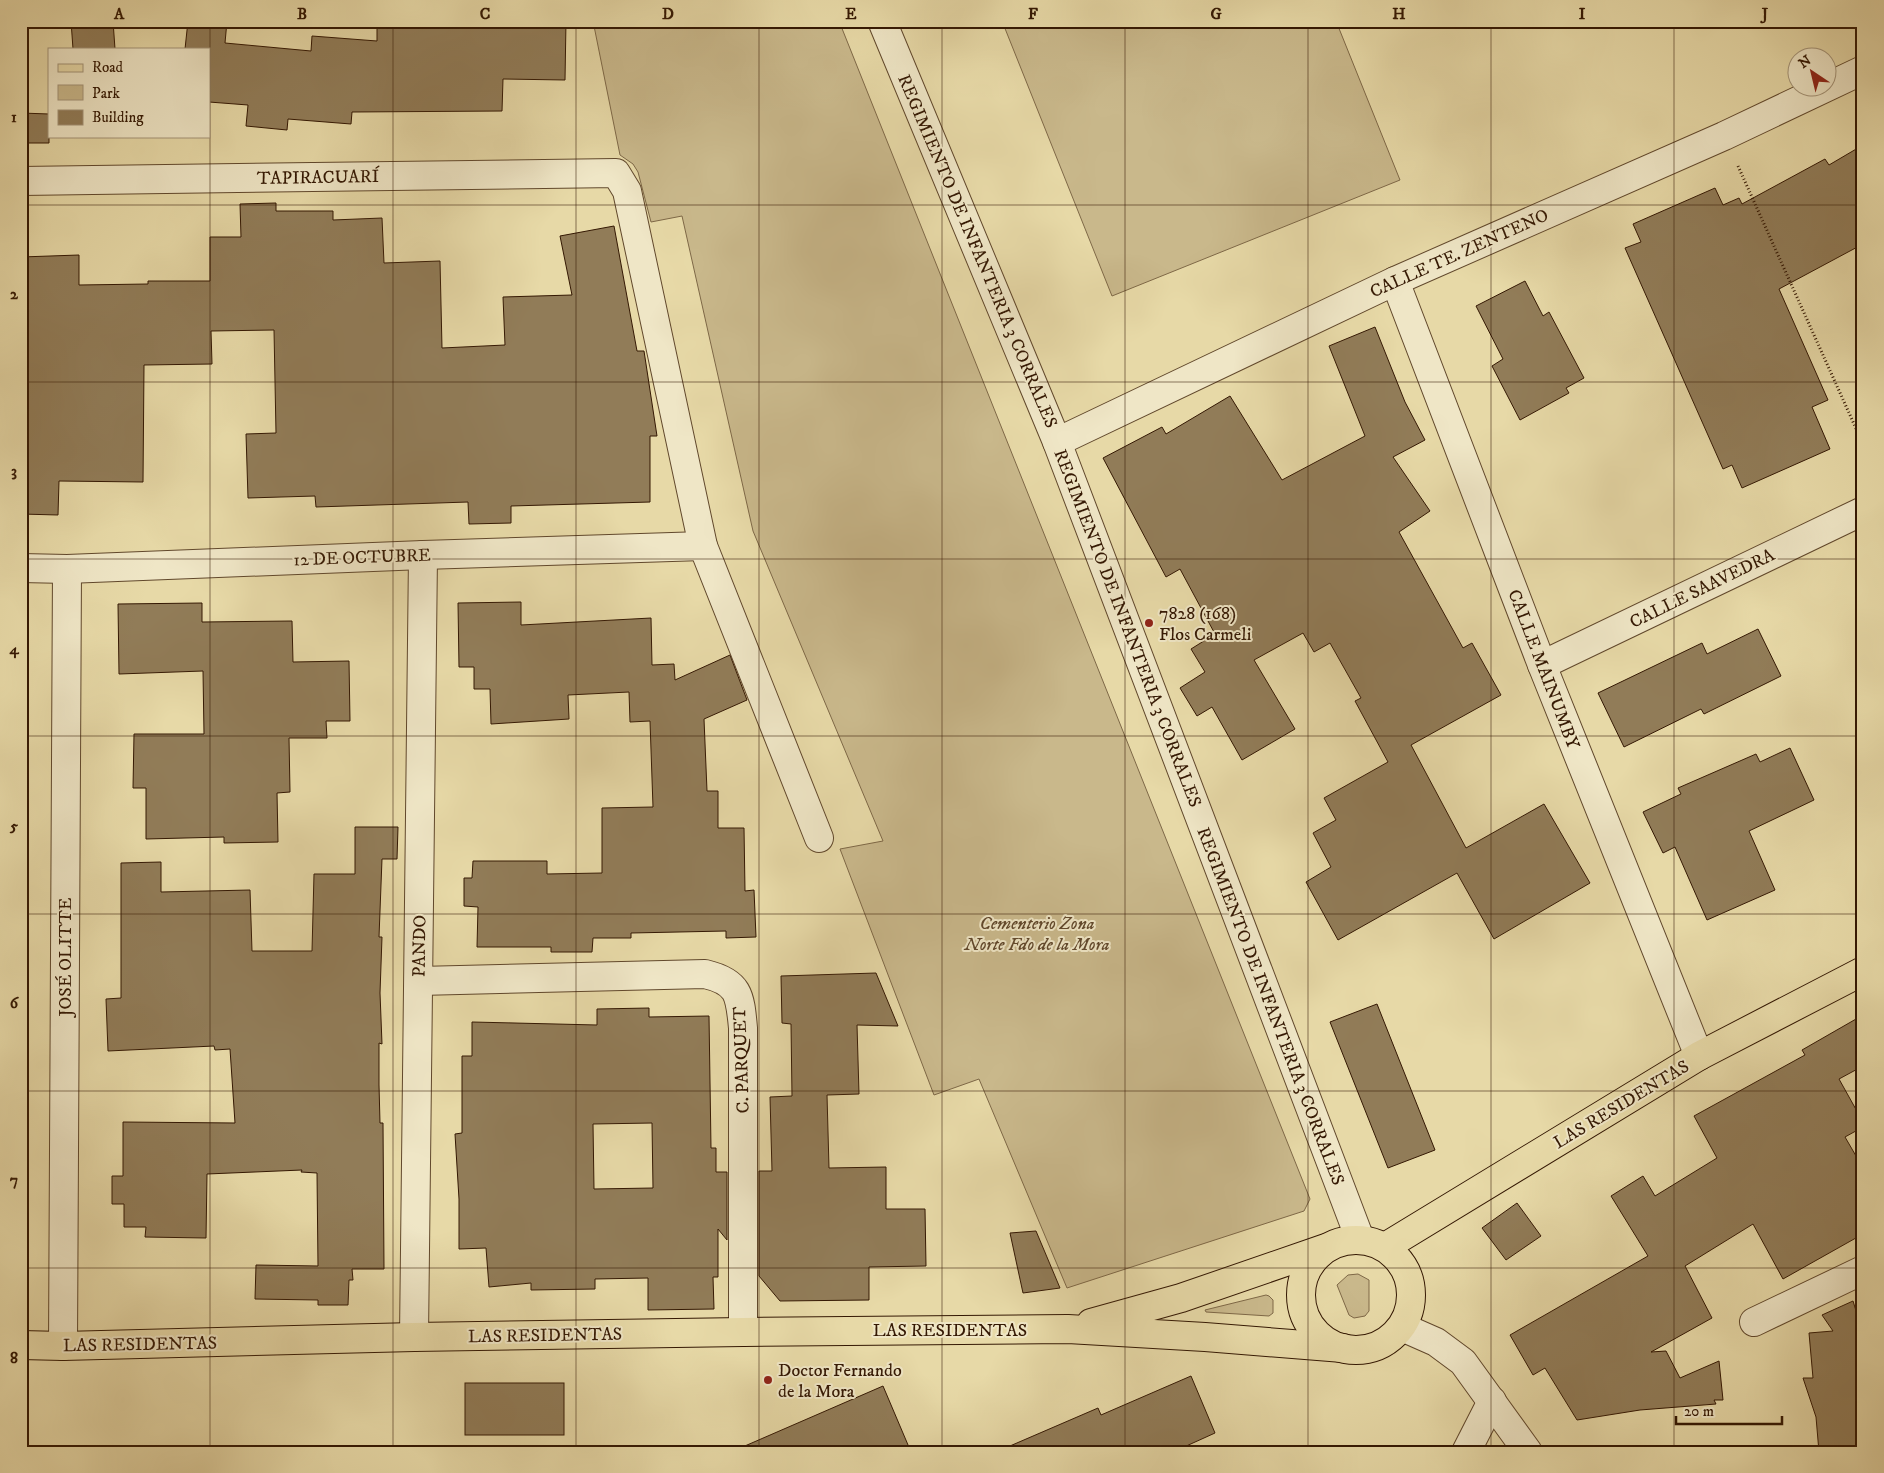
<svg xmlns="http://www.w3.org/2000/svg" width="1884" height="1473" font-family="'IM FELL DW Pica',serif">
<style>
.green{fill:#c9b88b;stroke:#7e6847}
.building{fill:#917c58;stroke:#341803;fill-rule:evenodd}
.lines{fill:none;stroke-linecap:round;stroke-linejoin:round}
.minor-casing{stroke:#61482c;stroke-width:30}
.major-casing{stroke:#341803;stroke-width:30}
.path{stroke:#341803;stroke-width:3;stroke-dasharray:1 2.5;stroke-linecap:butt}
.minor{stroke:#efe6c6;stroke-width:28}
.major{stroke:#e7d9a7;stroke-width:28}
.grid{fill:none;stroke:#341803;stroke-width:1;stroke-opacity:0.55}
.poi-dot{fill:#8f2418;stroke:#efe6c6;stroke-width:2}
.labels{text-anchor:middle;stroke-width:4;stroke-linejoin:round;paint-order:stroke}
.street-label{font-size:18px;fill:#341803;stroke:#efe6c6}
.poi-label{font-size:18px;fill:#341803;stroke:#efe6c6;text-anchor:start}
.park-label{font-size:18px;font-style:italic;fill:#61482c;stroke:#efe6c6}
.neatline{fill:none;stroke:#341803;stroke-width:2}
.grid-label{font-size:16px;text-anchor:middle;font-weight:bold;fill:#341803}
</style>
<rect width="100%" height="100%" fill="#e7d9a7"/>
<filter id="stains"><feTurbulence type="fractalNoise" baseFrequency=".004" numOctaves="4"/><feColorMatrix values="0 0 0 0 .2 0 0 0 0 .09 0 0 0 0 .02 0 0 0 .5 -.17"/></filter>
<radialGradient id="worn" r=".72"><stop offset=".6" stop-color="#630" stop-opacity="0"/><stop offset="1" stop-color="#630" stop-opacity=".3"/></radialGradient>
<g class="green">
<polygon points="593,21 839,21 1310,1199 1304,1211 1067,1288 979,1079 934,1095 840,849 883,841 753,531 682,216 651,222 638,172 633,164 620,155"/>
<polygon points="1002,21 1336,21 1400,180 1112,296"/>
<polygon points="1358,1274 1369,1280 1369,1311 1365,1316 1354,1318 1349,1315 1337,1285 1348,1275"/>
<polygon points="1266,1295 1269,1296 1273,1300 1273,1313 1269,1316 1206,1312 1205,1310"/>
</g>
<g class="building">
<polygon points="71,21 113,21 115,49 73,49"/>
<polygon points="188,21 227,21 225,43 311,51 312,36 377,41 377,26 459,24 459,21 566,21 565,80 503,79 502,111 352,112 351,124 288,119 287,130 246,126 248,105 209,102 209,49 185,49"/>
<polygon points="21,113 49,114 49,143 21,143"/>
<polygon points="1863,145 1863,244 1779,289 1828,400 1812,407 1830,449 1742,488 1732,465 1723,469 1625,248 1641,242 1633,224 1715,188 1723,205 1739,198 1742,204 1825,159 1829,165"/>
<polygon points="276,203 276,211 333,211 333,220 382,218 384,263 440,261 442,348 505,345 503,297 572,295 560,236 614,226 637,351 644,351 657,436 650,436 650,502 511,506 511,523 469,524 468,502 316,507 315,496 248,498 246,434 276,433 274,330 211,331 212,364 144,365 143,482 59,481 58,515 21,514 21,257 79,255 79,285 148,284 148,281 210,281 210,237 241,237 240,204"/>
<polygon points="1525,281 1543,316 1549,312 1584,378 1566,388 1569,393 1520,420 1492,366 1503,359 1476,306"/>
<polygon points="1375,327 1405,402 1425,440 1393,457 1430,511 1399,532 1463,648 1472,643 1501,695 1411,745 1466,848 1544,804 1590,883 1494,939 1457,873 1338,940 1306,882 1331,867 1313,833 1336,820 1324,798 1388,762 1355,701 1361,698 1330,643 1314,652 1303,633 1254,660 1295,729 1242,760 1212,707 1197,716 1180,688 1205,672 1191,649 1215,634 1180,569 1166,577 1103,458 1162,427 1166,434 1230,396 1282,480 1365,436 1329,346"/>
<polygon points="521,602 521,625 651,618 652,665 674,664 675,680 730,655 747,700 704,719 707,791 718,791 718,828 744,828 745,891 754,890 756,937 726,938 726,931 631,933 631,938 593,938 592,952 551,952 551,947 477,947 478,907 464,906 464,878 472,878 473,861 547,861 547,874 602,873 602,808 653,807 650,721 630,722 629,692 568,695 569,719 491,724 490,689 474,689 474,667 459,667 458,603"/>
<polygon points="202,603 202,622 292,621 293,662 349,661 350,721 326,721 327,738 289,738 290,792 277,793 278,842 224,843 224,837 146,839 146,788 133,788 134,734 204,734 203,671 119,674 118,604"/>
<polygon points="1758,629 1781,676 1704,714 1701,709 1624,747 1598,693 1702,643 1707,654"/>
<polygon points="1790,748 1814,800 1749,831 1775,890 1707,920 1675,847 1663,853 1643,812 1681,794 1678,788 1756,754 1760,762"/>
<polygon points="355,827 398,827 397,859 382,859 379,937 382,937 380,993 382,1044 379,1043 379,1085 380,1123 383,1123 384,1269 352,1269 353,1280 349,1280 348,1305 318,1305 318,1300 255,1299 256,1265 318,1266 317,1173 301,1172 302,1170 207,1174 206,1238 145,1237 146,1227 124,1227 124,1204 112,1204 112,1176 123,1176 123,1122 235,1123 230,1049 215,1050 214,1046 108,1051 106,999 121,998 121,863 161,862 161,892 250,890 252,951 312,951 314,874 355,874"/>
<polygon points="876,973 898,1026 857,1025 859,1094 827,1095 829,1168 886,1167 886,1209 925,1209 926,1266 869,1267 869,1300 780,1301 759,1276 759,1171 772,1171 770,1097 792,1096 791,1024 782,1023 781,976"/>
<polygon points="1377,1004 1435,1150 1388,1168 1330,1022"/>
<path d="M649 1008V1017L709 1016 711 1148H716V1172H727V1240L718 1229V1277H713L714 1309 648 1310V1278L595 1279V1289L531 1290V1283L489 1287 486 1248 459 1249V1199L455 1134 462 1133V1056H472V1022L597 1025V1009ZM652 1123 653 1188 594 1189 593 1124Z"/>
<polygon points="1863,1015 1863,1066 1839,1079 1863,1122 1863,1127 1845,1137 1863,1168 1863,1234 1783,1279 1753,1224 1685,1266 1712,1318 1651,1352 1666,1351 1680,1378 1719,1361 1723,1400 1714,1400 1716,1404 1640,1410 1577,1420 1545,1368 1533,1375 1510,1335 1648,1256 1611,1196 1643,1176 1655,1196 1717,1158 1694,1116 1805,1055 1802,1050"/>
<polygon points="1517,1203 1541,1236 1506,1260 1482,1228"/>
<polygon points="1036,1231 1060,1288 1023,1293 1010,1233"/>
<polygon points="1853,1301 1861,1327 1863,1327 1863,1452 1819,1452 1816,1417 1803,1378 1813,1378 1809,1333 1833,1331 1822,1315"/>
<polygon points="1191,1376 1215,1433 1173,1452 996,1452 1098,1408 1101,1415"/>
<rect x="465" y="1383" width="99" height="52"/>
<polygon points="883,1386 911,1452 731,1452"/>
</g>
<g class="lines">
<g class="minor-casing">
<g id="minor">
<polyline points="882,21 1057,442 1360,1239"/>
<polyline points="21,181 616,173 627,191 703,546 819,838"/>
<polyline points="1395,281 1542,665 1699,1056"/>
<polyline points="1057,442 1395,281 1724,136 1863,70"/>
<polyline points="21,568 67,569 423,555 703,546"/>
<polyline points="1542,665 1863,511"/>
<path d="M419 981 705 974C739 982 740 995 743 1028V1332"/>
<polyline points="1754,1322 1863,1270"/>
<polyline points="1402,1327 1436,1342 1463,1362 1528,1452"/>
<polyline points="414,1337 423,555"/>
<polyline points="63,1346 67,569"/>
<polyline points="1466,1452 1492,1401"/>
</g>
</g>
<g class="major-casing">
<g id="major">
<circle cx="1356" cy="1295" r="55"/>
<polyline points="1385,1247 1699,1056 1863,971"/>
<polyline points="1091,1323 1181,1298 1326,1248"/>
<polyline points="21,1345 63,1346 414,1337 743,1332 1068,1329 1205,1337 1343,1348"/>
</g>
</g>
<polyline class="path" points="1738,166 1863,444"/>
<use href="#minor" class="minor"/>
<use href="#major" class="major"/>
</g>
<path class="grid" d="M210 21V1452M393 21V1452M576 21V1452M759 21V1452M942 21V1452M1125 21V1452M1308 21V1452M1491 21V1452M1674 21V1452M21 205H1863M21 382H1863M21 559H1863M21 736H1863M21 914H1863M21 1091H1863M21 1268H1863"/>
<g class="poi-dot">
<circle cx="1149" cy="623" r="5"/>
<circle cx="768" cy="1380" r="5"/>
</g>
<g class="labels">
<g class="street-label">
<text transform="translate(318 177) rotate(-1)" y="6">TAPIRACUARÍ</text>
<text transform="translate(978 251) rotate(67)" y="6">REGIMIENTO DE INFANTERIA 3 CORRALES</text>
<text transform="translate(1459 253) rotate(-24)" y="6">CALLE TE. ZENTENO</text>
<text transform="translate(362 557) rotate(-2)" y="6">12 DE OCTUBRE</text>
<text transform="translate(1702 588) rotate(-26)" y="6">CALLE SAAVEDRA</text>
<text transform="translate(1128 628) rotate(69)" y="6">REGIMIENTO DE INFANTERIA 3 CORRALES</text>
<text transform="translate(1544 669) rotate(69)" y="6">CALLE MAINUMBY</text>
<text transform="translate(419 946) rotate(-89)" y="6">PANDO</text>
<text transform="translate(65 957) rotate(-90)" y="6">JOSÉ OLITTE</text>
<text transform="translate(1271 1006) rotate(69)" y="6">REGIMIENTO DE INFANTERIA 3 CORRALES</text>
<text transform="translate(741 1060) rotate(-92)" y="6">C. PARQUET</text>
<text transform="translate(1621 1104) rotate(-31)" y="6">LAS RESIDENTAS</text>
<text x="950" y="1336">LAS RESIDENTAS</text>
<text transform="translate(545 1335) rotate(-1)" y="6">LAS RESIDENTAS</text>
<text transform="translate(140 1344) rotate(-1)" y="6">LAS RESIDENTAS</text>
</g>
<g class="poi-label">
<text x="1159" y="619">7828 (168)<tspan x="1159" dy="21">Flos Carmeli</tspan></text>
<text x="778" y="1376">Doctor Fernando<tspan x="778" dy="21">de la Mora</tspan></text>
</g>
<g class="park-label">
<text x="1037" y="929">Cementerio Zona<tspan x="1037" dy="21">Norte Fdo de la Mora</tspan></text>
</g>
</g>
<rect width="1884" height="1473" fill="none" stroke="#e7d9a7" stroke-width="55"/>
<rect x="48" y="48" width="162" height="90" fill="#efe6c6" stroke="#a49478"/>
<rect x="58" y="64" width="25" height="8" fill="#e7d9a7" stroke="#a49478"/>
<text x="92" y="72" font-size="15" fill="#341803">Road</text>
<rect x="58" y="85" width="25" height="15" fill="#c9b88b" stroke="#a49478"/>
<text x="92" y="98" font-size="15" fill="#341803">Park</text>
<rect x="58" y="110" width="25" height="15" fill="#917c58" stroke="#a49478"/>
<text x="92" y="122" font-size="15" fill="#341803">Building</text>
<g transform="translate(1812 72) rotate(325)"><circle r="24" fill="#efe6c6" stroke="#a49478"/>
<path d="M0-4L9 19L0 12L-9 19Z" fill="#8f2418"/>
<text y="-8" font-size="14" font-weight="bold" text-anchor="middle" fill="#341803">N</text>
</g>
<path d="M1676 1416v8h106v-8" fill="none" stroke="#341803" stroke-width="2.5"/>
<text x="1684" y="1416" font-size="15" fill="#341803" stroke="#efe6c6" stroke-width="4" paint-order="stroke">20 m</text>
<rect x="28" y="28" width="1828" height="1418" class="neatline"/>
<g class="grid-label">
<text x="119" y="19">A</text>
<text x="302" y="19">B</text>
<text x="485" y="19">C</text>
<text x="668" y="19">D</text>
<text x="851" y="19">E</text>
<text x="1033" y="19">F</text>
<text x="1216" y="19">G</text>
<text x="1399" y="19">H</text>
<text x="1582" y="19">I</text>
<text x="1765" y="19">J</text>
<text x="14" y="122">1</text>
<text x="14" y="299">2</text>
<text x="14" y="476">3</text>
<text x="14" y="654">4</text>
<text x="14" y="831">5</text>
<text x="14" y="1008">6</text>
<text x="14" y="1185">7</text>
<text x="14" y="1363">8</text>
</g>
<rect width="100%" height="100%" filter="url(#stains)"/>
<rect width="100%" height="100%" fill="url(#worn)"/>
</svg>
